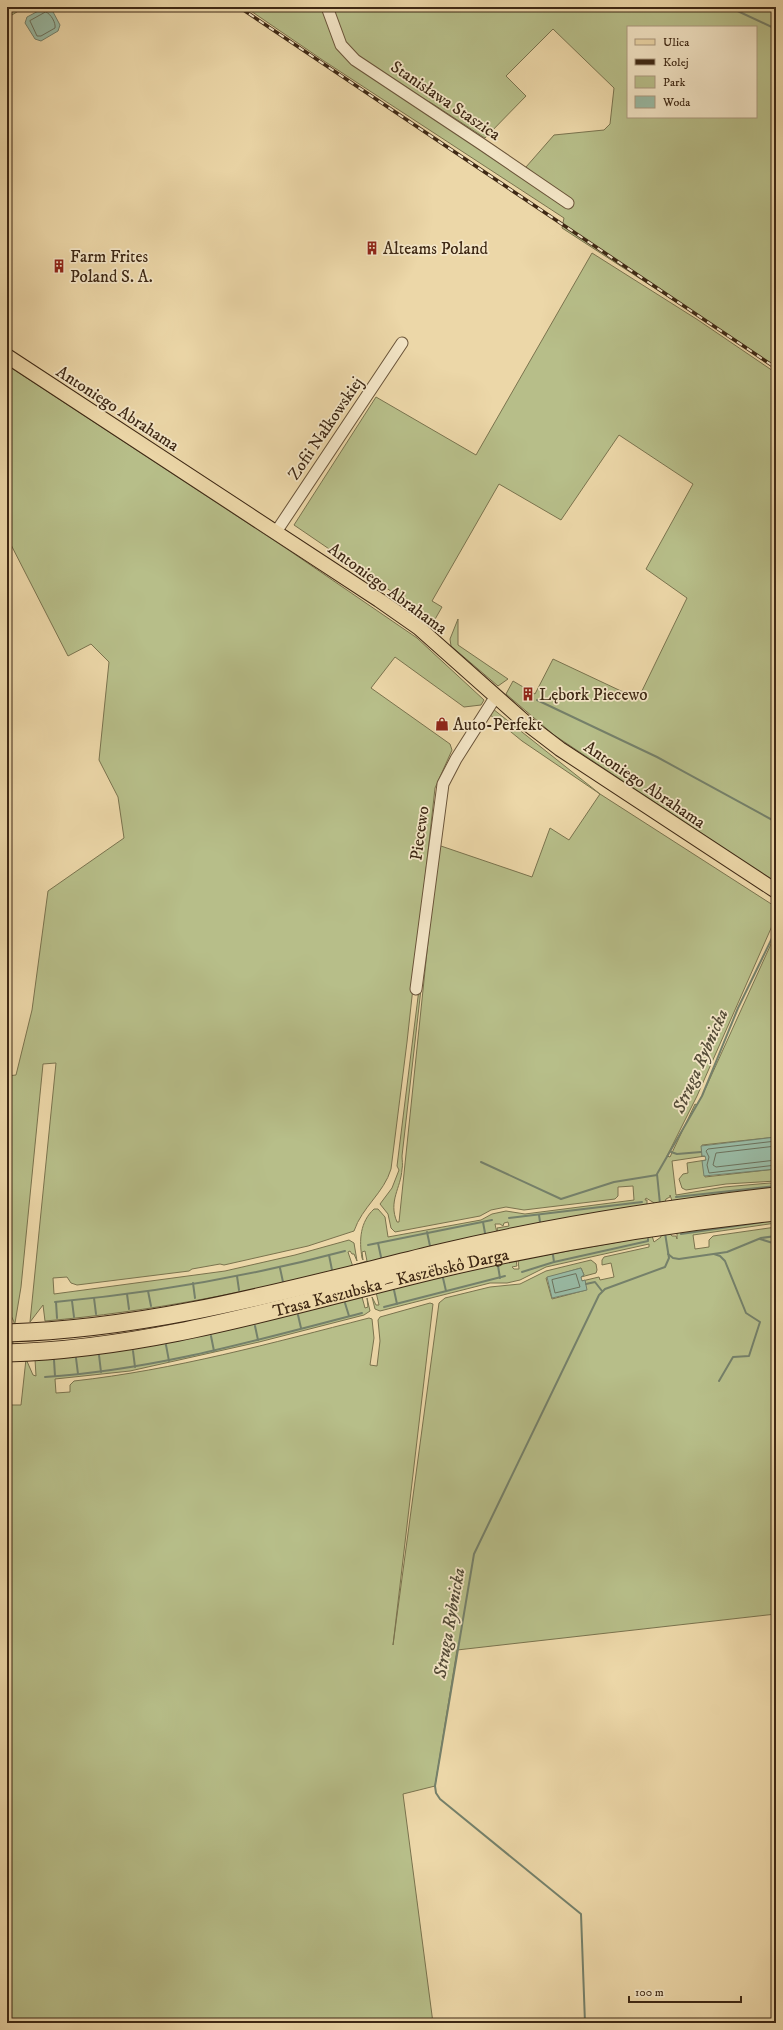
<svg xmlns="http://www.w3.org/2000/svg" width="783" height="2030" font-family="'IM FELL DW Pica',serif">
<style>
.green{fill:#b7be89;stroke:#7a734e;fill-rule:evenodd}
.water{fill:#99baa4;stroke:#75806a}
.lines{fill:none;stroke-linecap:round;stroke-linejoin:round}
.shore{stroke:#6c715c;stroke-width:1}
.stream{stroke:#75806a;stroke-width:2}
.minor-casing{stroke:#6a5439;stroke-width:13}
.major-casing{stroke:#3e2814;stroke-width:16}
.highway-casing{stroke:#3e2814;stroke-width:19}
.minor{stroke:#f3e5c6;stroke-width:11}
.major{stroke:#ecd7a8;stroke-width:14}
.highway{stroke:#ecd7a8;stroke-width:17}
.rail-casing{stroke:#3e2814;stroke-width:3.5}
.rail{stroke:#f3e5c6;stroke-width:2;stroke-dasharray:6;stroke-linecap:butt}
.labels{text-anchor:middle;stroke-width:3.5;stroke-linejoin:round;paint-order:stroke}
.street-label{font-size:17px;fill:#3e2814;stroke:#f3e5c6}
.poi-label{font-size:17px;fill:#3e2814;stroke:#f3e5c6;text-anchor:start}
.water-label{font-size:18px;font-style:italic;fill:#554c38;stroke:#f3e5c6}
</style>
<rect width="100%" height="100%" fill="#ecd7a8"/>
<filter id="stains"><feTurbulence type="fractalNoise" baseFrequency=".005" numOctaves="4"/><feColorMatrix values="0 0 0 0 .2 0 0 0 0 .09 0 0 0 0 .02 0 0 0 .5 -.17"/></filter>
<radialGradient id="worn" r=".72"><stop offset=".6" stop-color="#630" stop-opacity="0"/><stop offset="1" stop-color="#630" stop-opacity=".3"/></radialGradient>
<g class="green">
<polygon points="7,7 25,7 7,18"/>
<path d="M245 7H776V367L562 228 564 218 324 61ZM628 27H756V117H628ZM553 29 614 88 610 124 604 130 554 135 526 167 563 200 362 65 433 104 485 138 526 96 506 76Z"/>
<polygon points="592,253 698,320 776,373 776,883 554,735 506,694 513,681 535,694 553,659 638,699 687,598 646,569 693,484 619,435 561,520 499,484 432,601 442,607 434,621 428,625 423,624 425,619 423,613 294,525 376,397 476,455"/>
<path d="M7 365 290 551 417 638 484 700 481 705 464 707 395 657 371 688 450 744 452 750 435 788 407 1042 391 1169C384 1193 362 1207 354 1231L308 1246 224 1265 220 1264 192 1269 189 1271 77 1285 71 1283 67 1277 53 1278 54 1294 225 1271 295 1255 349 1240 354 1243 357 1261 354 1254H352L350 1251 348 1252 353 1267C252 1291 149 1312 45 1321L43 1305 30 1322 56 1063 43 1064 21 1287 15 1323 7 1398V1364L10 1360 14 1322 7 1307V1076L16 1075 32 1010 48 891 124 838 118 797 99 760 109 662 91 644 68 656 7 537Z"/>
<polygon points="458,619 458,645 508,679 498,686 451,646 450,639"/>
<path d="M493 709 600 794 776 907V917L697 1096 667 1156 670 1157 695 1104 697 1105 702 1096 776 933V1137L702 1145V1156H705L672 1161 676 1195 724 1187 770 1183 776 1185V1188L672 1201 670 1195V1197L666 1199C662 1206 665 1231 672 1236H676L677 1239V1232L776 1219V1223L693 1235 695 1249 709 1247V1240L713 1236 776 1227V1614L457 1650 435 1786 403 1794 433 2023H7V1405H21L26 1359 33 1375 36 1376 35 1359 362 1297 365 1308 368 1307 367 1298 370 1311 364 1315 259 1342 130 1371 55 1379 56 1393 70 1392V1385L74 1381C174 1370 272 1343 369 1318L372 1319 374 1338 370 1365 377 1366 380 1341 378 1320 380 1317 430 1303 433 1304 393 1645 439 1303 445 1298 490 1287 520 1284 546 1271 591 1260 596 1264 597 1270 596 1273 581 1277 584 1275 581 1268 546 1278 552 1299 586 1290 585 1281H582L599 1277 600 1280 614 1277 611 1263 602 1265V1260L604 1257 649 1247V1244L546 1267 520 1280 507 1283H490L380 1311 375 1309 372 1297 376 1305H379L376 1292 516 1260 517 1266 512 1267 514 1269H519L518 1260 652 1236 654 1242 661 1237 656 1204 646 1198 645 1200H647V1205L498 1233 497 1228 509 1226 508 1222 504 1223 503 1226 500 1224H495L497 1233 355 1266 354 1265 367 1261 365 1251 362 1252 363 1260 362 1258C359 1240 360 1222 374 1209H378L385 1217 388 1237 481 1220 492 1214 506 1211 525 1214 634 1200 633 1186 618 1187V1196L615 1199 524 1210 506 1207 491 1210 480 1216 395 1232 391 1228 388 1214 380 1204 392 1188 399 1170 397 1166 419 989H421L402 1156C402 1160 403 1165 402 1169 401 1188 388 1201 397 1222H399L438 845 532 877 550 828 569 840 600 794 522 741 489 714Z"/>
<polygon points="706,1160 703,1161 705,1177 776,1169 776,1181 726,1184 686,1190 682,1188 679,1179 683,1174 688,1173 687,1163"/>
</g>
<g class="water">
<polygon points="44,8 52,10 60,25 58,31 41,41 35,39 25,23 27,17"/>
<polygon points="776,1137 776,1169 704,1176 702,1161 706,1160 705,1156 702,1156 701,1146"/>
<polygon points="581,1268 584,1275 581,1277 582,1281 585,1280 587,1290 552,1298 547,1277"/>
</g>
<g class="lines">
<g class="shore">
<path d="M46 12C51 14 56 23 55 28L41 36H37L30 21Z"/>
<polyline points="776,1141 708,1149 706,1151 709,1157 707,1165 709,1173 776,1165"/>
<polyline points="776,1146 716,1153 713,1165 716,1167 776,1160"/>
<polygon points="576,1274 580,1287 555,1293 552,1280"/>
</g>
<g class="stream">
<polyline points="729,7 776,29"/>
<polyline points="537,700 657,757 776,822"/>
<polyline points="671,1152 677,1154 701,1152"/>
<polyline points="481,1162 561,1199 614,1182 657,1175"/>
<polyline points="676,1197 776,1186"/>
<polyline points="660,1204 657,1174 702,1096 738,1008 776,930"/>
<polyline points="539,1215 540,1222"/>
<polyline points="509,1218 642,1202"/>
<polyline points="769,1221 776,1221"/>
<polyline points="483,1222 485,1233"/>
<polyline points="427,1232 430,1246"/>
<polyline points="681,1234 763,1222"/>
<polyline points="760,1239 776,1244"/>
<polyline points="378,1243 381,1257"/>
<polyline points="368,1245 492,1220"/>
<polyline points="668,1254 673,1258 679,1259 727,1252 761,1238 776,1236"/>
<polyline points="714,1254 720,1256 725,1261 746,1313 760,1322 749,1356 733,1357 719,1381"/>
<polyline points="329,1255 332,1270"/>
<polyline points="553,1255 554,1262"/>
<polyline points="498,1266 500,1278"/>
<polyline points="280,1268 283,1282"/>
<polyline points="522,1272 554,1262 648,1241 648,1239"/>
<polyline points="237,1276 239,1290"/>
<polyline points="443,1278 446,1291"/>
<polyline points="193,1283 195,1298"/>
<polyline points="586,1284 595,1282 602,1291"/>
<polyline points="394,1290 397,1304"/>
<polyline points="148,1291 151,1306"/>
<polyline points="127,1294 129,1309"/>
<polyline points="94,1298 96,1314"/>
<polyline points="72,1301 74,1317"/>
<path d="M55 1302C153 1293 251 1276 345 1251"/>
<polyline points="56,1302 57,1318"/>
<polyline points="345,1303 349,1316"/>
<polyline points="384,1307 505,1276"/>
<polyline points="298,1315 301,1328"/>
<polyline points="255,1326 258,1340"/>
<polyline points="211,1336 214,1351"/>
<polyline points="166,1345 169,1361"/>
<polyline points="133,1351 135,1367"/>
<polyline points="99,1355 101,1372"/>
<polyline points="76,1358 78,1374"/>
<polyline points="54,1360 55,1376"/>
<path d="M45 1377C154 1370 257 1340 362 1313"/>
<polyline points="585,2023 581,1914 440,1799 436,1793 435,1786 474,1554 599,1295 605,1289 665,1267 669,1258 665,1233"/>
</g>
<g class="minor-casing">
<g id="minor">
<polyline points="327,7 341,45 355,60 480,143 568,203"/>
<polyline points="276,532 402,343"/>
<polyline points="416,989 443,784 456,759 496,696"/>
</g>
</g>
<g class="major-casing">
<polyline id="major" points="7,356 379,600 419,628 526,723 560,749 776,891"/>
</g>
<g class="highway-casing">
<g id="highway">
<path d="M7 1333C152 1329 295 1288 435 1254 547 1227 662 1209 776 1196"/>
<path id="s1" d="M7 1353C155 1349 296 1303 439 1269 549 1243 663 1224 776 1212"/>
</g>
</g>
<use href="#minor" class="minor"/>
<use href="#major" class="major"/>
<use href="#highway" class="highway"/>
<g class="rail-casing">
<polyline id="rail" points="239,7 776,368"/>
</g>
<use href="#rail" class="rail"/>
</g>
<defs>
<g id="building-bare" transform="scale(1.08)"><path d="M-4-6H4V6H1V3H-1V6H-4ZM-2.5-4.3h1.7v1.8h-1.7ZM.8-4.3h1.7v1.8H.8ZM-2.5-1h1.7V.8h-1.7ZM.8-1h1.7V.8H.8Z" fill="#8f2418" stroke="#f3e5c6" stroke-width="2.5" paint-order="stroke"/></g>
<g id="shop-bare" transform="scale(1.08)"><path d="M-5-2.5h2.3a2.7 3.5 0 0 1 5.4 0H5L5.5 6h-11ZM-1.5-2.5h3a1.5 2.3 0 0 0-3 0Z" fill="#8f2418" stroke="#f3e5c6" stroke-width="2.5" paint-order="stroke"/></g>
</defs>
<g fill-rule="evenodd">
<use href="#building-bare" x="372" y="248"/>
<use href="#building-bare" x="59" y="266"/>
<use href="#building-bare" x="528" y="694"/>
<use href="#shop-bare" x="442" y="724"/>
</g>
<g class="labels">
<g class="street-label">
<text transform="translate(446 100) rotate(34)" y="6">Stanisława Staszica</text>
<text transform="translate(118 408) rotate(33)" y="6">Antoniego Abrahama</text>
<text transform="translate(325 428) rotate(-56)" y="6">Zofii Nałkowskiej</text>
<text transform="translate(388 588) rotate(36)" y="6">Antoniego Abrahama</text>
<text transform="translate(645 784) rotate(34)" y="6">Antoniego Abrahama</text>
<text transform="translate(419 833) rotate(-82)" y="6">Piecewo</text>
<text dy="6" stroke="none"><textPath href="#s1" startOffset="391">Trasa Kaszubska – Kaszëbskô Darga</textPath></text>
</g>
<g class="poi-label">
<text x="383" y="254">Alteams Poland</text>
<text x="70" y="262">Farm Frites<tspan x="70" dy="20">Poland S. A.</tspan></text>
<text x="539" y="700">Lębork Piecewo</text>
<text x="453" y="730">Auto-Perfekt</text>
</g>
<g class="water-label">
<text transform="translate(700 1061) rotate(-66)" y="6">Struga Rybnicka</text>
<text transform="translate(449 1623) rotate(-80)" y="6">Struga Rybnicka</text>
</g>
</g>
<rect width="783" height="2030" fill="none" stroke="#ecd7a8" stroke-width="24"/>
<rect x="8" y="8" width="767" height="2014" fill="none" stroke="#3e2814" stroke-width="2"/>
<rect x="12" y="12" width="759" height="2006" fill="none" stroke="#3e2814"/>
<rect x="627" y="26" width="130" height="92" fill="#f3e5c6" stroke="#ab997f"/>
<rect x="635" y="39" width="20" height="6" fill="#ecd7a8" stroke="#ab997f"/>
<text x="663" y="46" font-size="12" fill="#3e2814">Ulica</text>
<rect x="635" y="59" width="20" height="6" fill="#3e2814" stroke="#ab997f"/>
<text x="663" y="66" font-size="12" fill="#3e2814">Kolej</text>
<rect x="635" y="76" width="20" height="12" fill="#b7be89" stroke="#ab997f"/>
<text x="663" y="86" font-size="12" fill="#3e2814">Park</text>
<rect x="635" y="96" width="20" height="12" fill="#99baa4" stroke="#ab997f"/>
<text x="663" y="106" font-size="12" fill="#3e2814">Woda</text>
<path d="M629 1996v6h112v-6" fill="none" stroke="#3e2814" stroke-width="2"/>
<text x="635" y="1996" font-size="12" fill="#3e2814" stroke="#f3e5c6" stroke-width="3" paint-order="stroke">100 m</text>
<rect width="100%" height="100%" filter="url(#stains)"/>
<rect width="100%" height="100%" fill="url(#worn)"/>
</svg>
